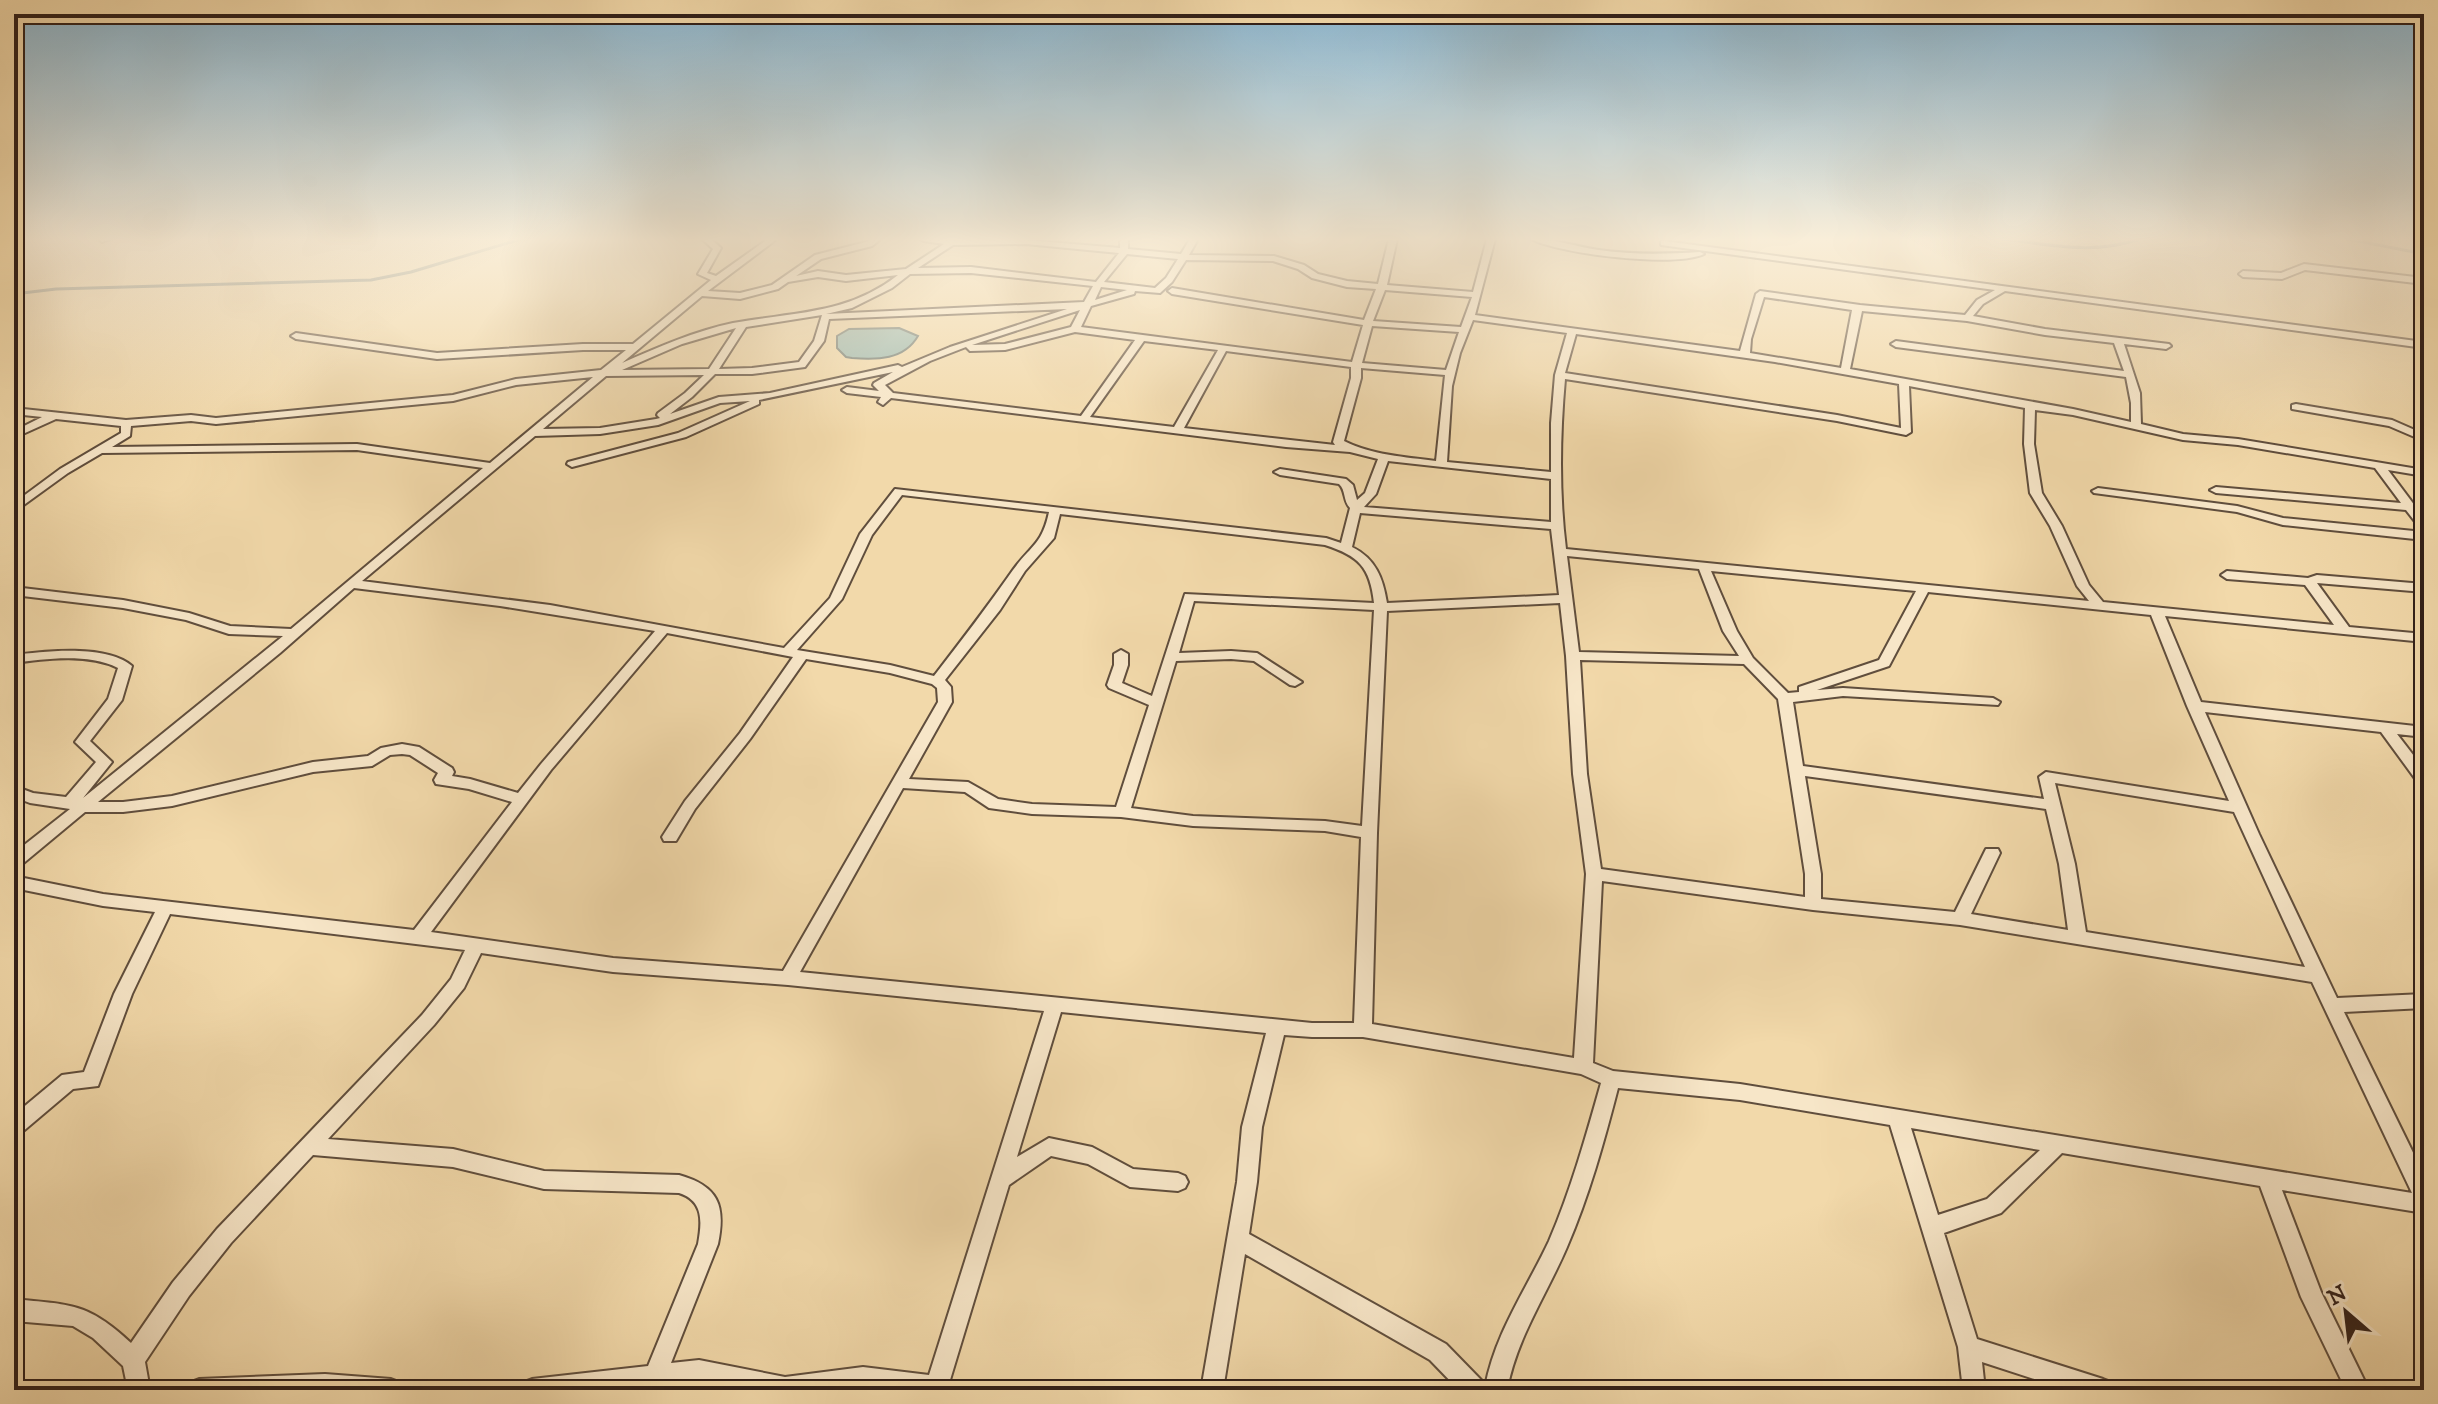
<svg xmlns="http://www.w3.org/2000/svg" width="2438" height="1404" font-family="'IM FELL DW Pica',serif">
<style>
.water{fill:#9cb9af;stroke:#717b73;stroke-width:2}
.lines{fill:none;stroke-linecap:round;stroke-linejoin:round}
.stream{stroke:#717b73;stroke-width:3}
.street-casing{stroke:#604e3d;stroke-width:4}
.street{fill:#f7e6c8;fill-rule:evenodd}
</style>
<rect width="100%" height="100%" fill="#f2d9aa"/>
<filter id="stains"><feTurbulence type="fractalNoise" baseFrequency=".0025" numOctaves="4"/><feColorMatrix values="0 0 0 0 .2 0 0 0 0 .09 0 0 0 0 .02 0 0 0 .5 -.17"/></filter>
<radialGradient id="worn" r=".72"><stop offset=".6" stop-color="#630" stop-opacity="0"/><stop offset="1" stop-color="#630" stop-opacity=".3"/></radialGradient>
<path class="water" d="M899 328 918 336C904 360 877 360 852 358L846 357 837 348V336L849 329Z"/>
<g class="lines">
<g class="stream">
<path d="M2004 239C2050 245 2095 255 2139 239"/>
<polyline points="2348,239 2424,254"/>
<polyline points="14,294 56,289 371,280 411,272 521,239"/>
</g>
<g class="street-casing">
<g id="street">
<polygon points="99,239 110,239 102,242"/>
<path d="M702 239H711L721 248 707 273 716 276 768 239H777L708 291 740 293 772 285 815 255 866 242 872 239H881L872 246 821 259 796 276 818 271 846 275 906 269 944 244 924 241 920 239 1026 240 1120 248V239H1128V249L1181 254 1190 239H1198L1189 255 1274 256 1304 265 1318 274 1347 281 1378 284 1389 239H1397L1387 285 1473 292 1487 239H1495L1475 315 1740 351 1756 294 1760 291 1860 305 1965 315 1977 300 1995 290 1661 245V241H1664L2424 342V348L2005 291 1983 304 1973 316 2045 329 2169 344 2171 346 2166 349 2124 344 2140 393 2141 424 2183 434 2238 439 2424 470V476L2388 470 2424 518V530L2420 528 2406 510 2216 493 2210 490 2216 487 2401 503 2375 468 2238 445 2183 440 2073 415 2035 410 2034 444 2042 493 2062 526 2089 585 2103 602 2334 625 2305 585 2227 579 2221 575 2227 571 2308 578 2317 575 2424 584V592L2317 583 2349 627 2424 634V642L2165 616 2201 702 2424 727V737L2397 734 2424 769V785L2419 784 2381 732 2205 712 2259 834 2337 998 2424 994V1008L2344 1012 2424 1175V1213L2282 1190 2321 1292 2369 1390H2346L2301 1297 2260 1186 2062 1153 2001 1213 1944 1233 1977 1339 2103 1379 2111 1382 2114 1390H2068L1982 1362 1985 1390H1963L1958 1347 1890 1125 1740 1100 1618 1088C1604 1142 1589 1196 1567 1247 1546 1296 1517 1337 1507 1390H1459L1430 1360 1245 1254 1223 1390H1201L1237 1182 1242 1127 1266 1033 1061 1012 1017 1157 1049 1138 1092 1147 1133 1169 1178 1173 1185 1176 1188 1182 1185 1188 1178 1191 1130 1187 1088 1164 1051 1156 1009 1185 947 1390H738L699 1382 662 1387 660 1390H521L524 1382 532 1379 648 1366 698 1244C702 1222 704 1201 679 1193L544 1189 453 1167 313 1155 231 1243 189 1296 145 1362 150 1390H128L123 1366 93 1338 73 1326 14 1321V1299C71 1305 87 1302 131 1343L173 1282 217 1229 422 1015 451 979 465 950 170 914 132 994 98 1086 73 1089 21 1133 14 1135V1115L62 1075 84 1072 114 994 155 912 103 906 14 888V876L103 894 414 930 512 802 469 789 436 784 434 780 438 773 410 755 402 754 390 755 372 766 313 772 172 806 123 812H85L20 866 14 868V853L70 809 30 803 14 797V786L33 793 66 797 96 762 75 742 108 699 118 668C87 653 46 659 14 663V655C45 651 107 644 132 666L122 700 90 741 112 762 83 798 283 636 229 634 186 620 123 608 14 595V587L123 600 189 613 230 626 291 629 483 468 357 450 102 453 68 473 14 512V503L60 469 121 433V426L56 419 14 438V431L42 417 14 414V408L126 420 191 415 216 418 453 395 516 379 601 370 626 350H583L437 359 296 339 291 336 296 333 437 353 583 344H633L711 280 698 274 713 249ZM1026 244 1119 253 1096 282 971 267 918 268 953 245ZM1127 254 1178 259 1166 278 1155 288 1104 282ZM1186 260 1273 261 1298 269 1312 278 1347 287 1376 289 1364 320 1172 288 1168 291 1172 294 1363 325 1352 362 1081 327 1091 306 1134 294 1135 291 1160 293 1172 282ZM971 273 1093 286 1084 302 826 314 852 308 892 288 910 274ZM898 275C847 315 793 312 733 323 695 331 658 347 622 363L702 296 740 299 778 289 788 282 818 277 846 281ZM1101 287 1127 290 1095 300ZM1385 290 1472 297 1461 327 1373 321ZM1764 297 1852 310 1841 368 1750 353 1751 339ZM1067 309 950 347 902 367 898 365 770 393 719 397 670 414 692 397 715 374H752L805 367 824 341 829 319ZM1080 310 1071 327 1005 344 972 345ZM1862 311 1967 321 2045 335 2114 343 2124 371 1896 341 1891 344 1896 347 2126 377 2131 403V422L2073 409 1850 369ZM822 315 814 341 799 362 752 368 719 369 746 327ZM1473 320 1567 333 1555 375 1551 423V472L1447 462 1452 386 1460 353ZM1372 326 1459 332 1446 370 1362 363ZM736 328 709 369 622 370 682 344ZM1075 332 1135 340 1081 416 893 393 885 385 930 361 966 347 970 351 1005 350ZM1576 334 1775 362 1899 384 1901 428 1837 415 1565 373ZM1144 341 1218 350 1174 427 1090 417ZM1226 351 1351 367V378L1333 442 1335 445 1184 428ZM1361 368 1445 375 1436 461C1405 457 1372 455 1344 441L1361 378ZM893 372 874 383 873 385 879 391 847 387 842 390 847 393 881 397 878 402 883 405 891 398 1286 447 1350 452 1378 459 1365 493 1357 500 1353 485 1346 479 1280 469 1274 472 1280 475 1339 484C1346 490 1343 501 1350 508L1341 543 1326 538 895 489 860 534 830 598 784 648 550 605 362 581 535 436 600 434 658 425 720 403 750 401 678 433 568 462 567 464 572 467 686 437 759 404V400ZM704 375 685 393 658 413 657 415 660 418 656 419 600 428 543 429 606 376ZM593 377 490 463 357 444 112 447 130 436 131 426 191 421 216 424 453 401 516 385ZM1565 379 1837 421 1906 435 1911 432 1909 386 2025 408 2024 444 2030 493 2050 526 2077 586 2089 601 1566 549C1559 493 1560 435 1565 379ZM1388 461 1551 479V522L1364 507 1376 494ZM902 495 1049 512C1042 545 1031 545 1013 570 988 606 961 641 934 676L890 665 797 650 842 599 872 535ZM1360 513 1551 529 1559 595 1387 603C1383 578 1376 559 1352 547ZM1060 514 1325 545C1359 556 1370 567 1374 603L1185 594 1152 696 1122 683 1128 665V654L1121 650 1114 654V665L1107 685 1109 688 1149 705 1116 807 1032 804 998 799 968 782 909 779 952 702 951 687 945 680 1000 610 1025 571 1054 538ZM1567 556 1699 569 1723 631 1739 656 1579 652ZM1711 571 1916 591 1879 660 1799 687V692L1788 693 1753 658 1737 631ZM354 588 500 606 655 631 541 764 518 793 470 779 452 776 454 772 452 768 419 747 402 744 381 748 368 756 313 762 172 796 123 802H98L280 653ZM1928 592 2151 615 2187 706 2229 801 2046 772 2039 777 2044 799 1803 766 1793 702 1843 696 1998 705 2000 702 1993 698 1843 688 1817 690 1889 666ZM1194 601 1374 610 1362 826 1325 821 1193 816 1131 808 1176 661 1231 659 1254 661 1290 685 1295 686 1302 682 1257 653 1231 651 1179 653ZM1560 603 1566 656 1573 774 1586 874 1574 1058 1372 1024 1377 833 1387 611ZM667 633 793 657 740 733 685 801 662 837 664 841H676L695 809 750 739 806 659 890 673 932 684 937 688 938 702 783 971 613 958 431 932 551 770ZM1580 660 1744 664 1778 699 1805 874V897L1601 869 1587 774ZM1805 776 2046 809 2059 864 2068 930 1971 914 2000 853 1998 849H1986L1984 853 1955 912 1821 899V874ZM2055 783 2234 812 2305 967 2086 932 2075 864ZM903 788 965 792 989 808 1032 814 1121 817 1193 826 1325 831 1361 837 1354 1023H1312L800 972ZM1602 881 1813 910 1960 925 2312 982 2412 1193 1740 1084 1613 1071 1593 1063ZM481 953 613 972 788 985 1044 1011 929 1375 863 1367 785 1377 699 1360 671 1363 718 1244C726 1205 718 1186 679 1175L544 1171 453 1149 328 1139 434 1025 464 988ZM1284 1035 1312 1037H1363L1581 1074 1601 1083C1586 1136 1571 1190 1549 1241 1526 1290 1495 1333 1485 1387L1483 1382 1446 1344 1249 1234 1257 1182 1262 1127ZM1911 1128 2040 1150 1987 1199 1938 1215Z"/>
<path d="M1531 239C1553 238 1577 247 1599 250 1633 255 1666 254 1700 252L1704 254C1675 268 1560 254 1531 239Z"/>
<polygon points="2304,264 2424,278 2424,284 2305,270 2282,279 2243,277 2239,274 2243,271 2281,273"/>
<polygon points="2296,404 2392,420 2424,434 2424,441 2389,426 2292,409 2292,405"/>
<polygon points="2098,488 2237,506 2283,518 2424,532 2424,540 2283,525 2237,512 2094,493 2092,491"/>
<polygon points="325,1374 391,1379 399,1382 402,1390 188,1390 191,1382 199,1379"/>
</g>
</g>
<use href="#street" class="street"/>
</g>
<linearGradient id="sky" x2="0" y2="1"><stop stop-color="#89b6d1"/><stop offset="0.55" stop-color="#f9eed9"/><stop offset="1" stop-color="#f9eed9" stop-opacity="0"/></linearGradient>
<rect width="2438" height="435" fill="url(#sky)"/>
<rect width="2438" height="1404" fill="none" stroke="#f2d9aa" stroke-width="48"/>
<rect x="16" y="16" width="2406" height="1372" fill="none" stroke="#301f19" stroke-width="4"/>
<rect x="24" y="24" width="2390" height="1356" fill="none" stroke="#301f19" stroke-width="2"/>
<g transform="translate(2346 1312) rotate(332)" stroke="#f7e6c8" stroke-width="6" paint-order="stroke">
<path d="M0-6L14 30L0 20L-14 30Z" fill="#301f19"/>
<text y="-12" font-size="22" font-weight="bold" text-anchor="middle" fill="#301f19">N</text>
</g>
<rect width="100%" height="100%" filter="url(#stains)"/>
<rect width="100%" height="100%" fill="url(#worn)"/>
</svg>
